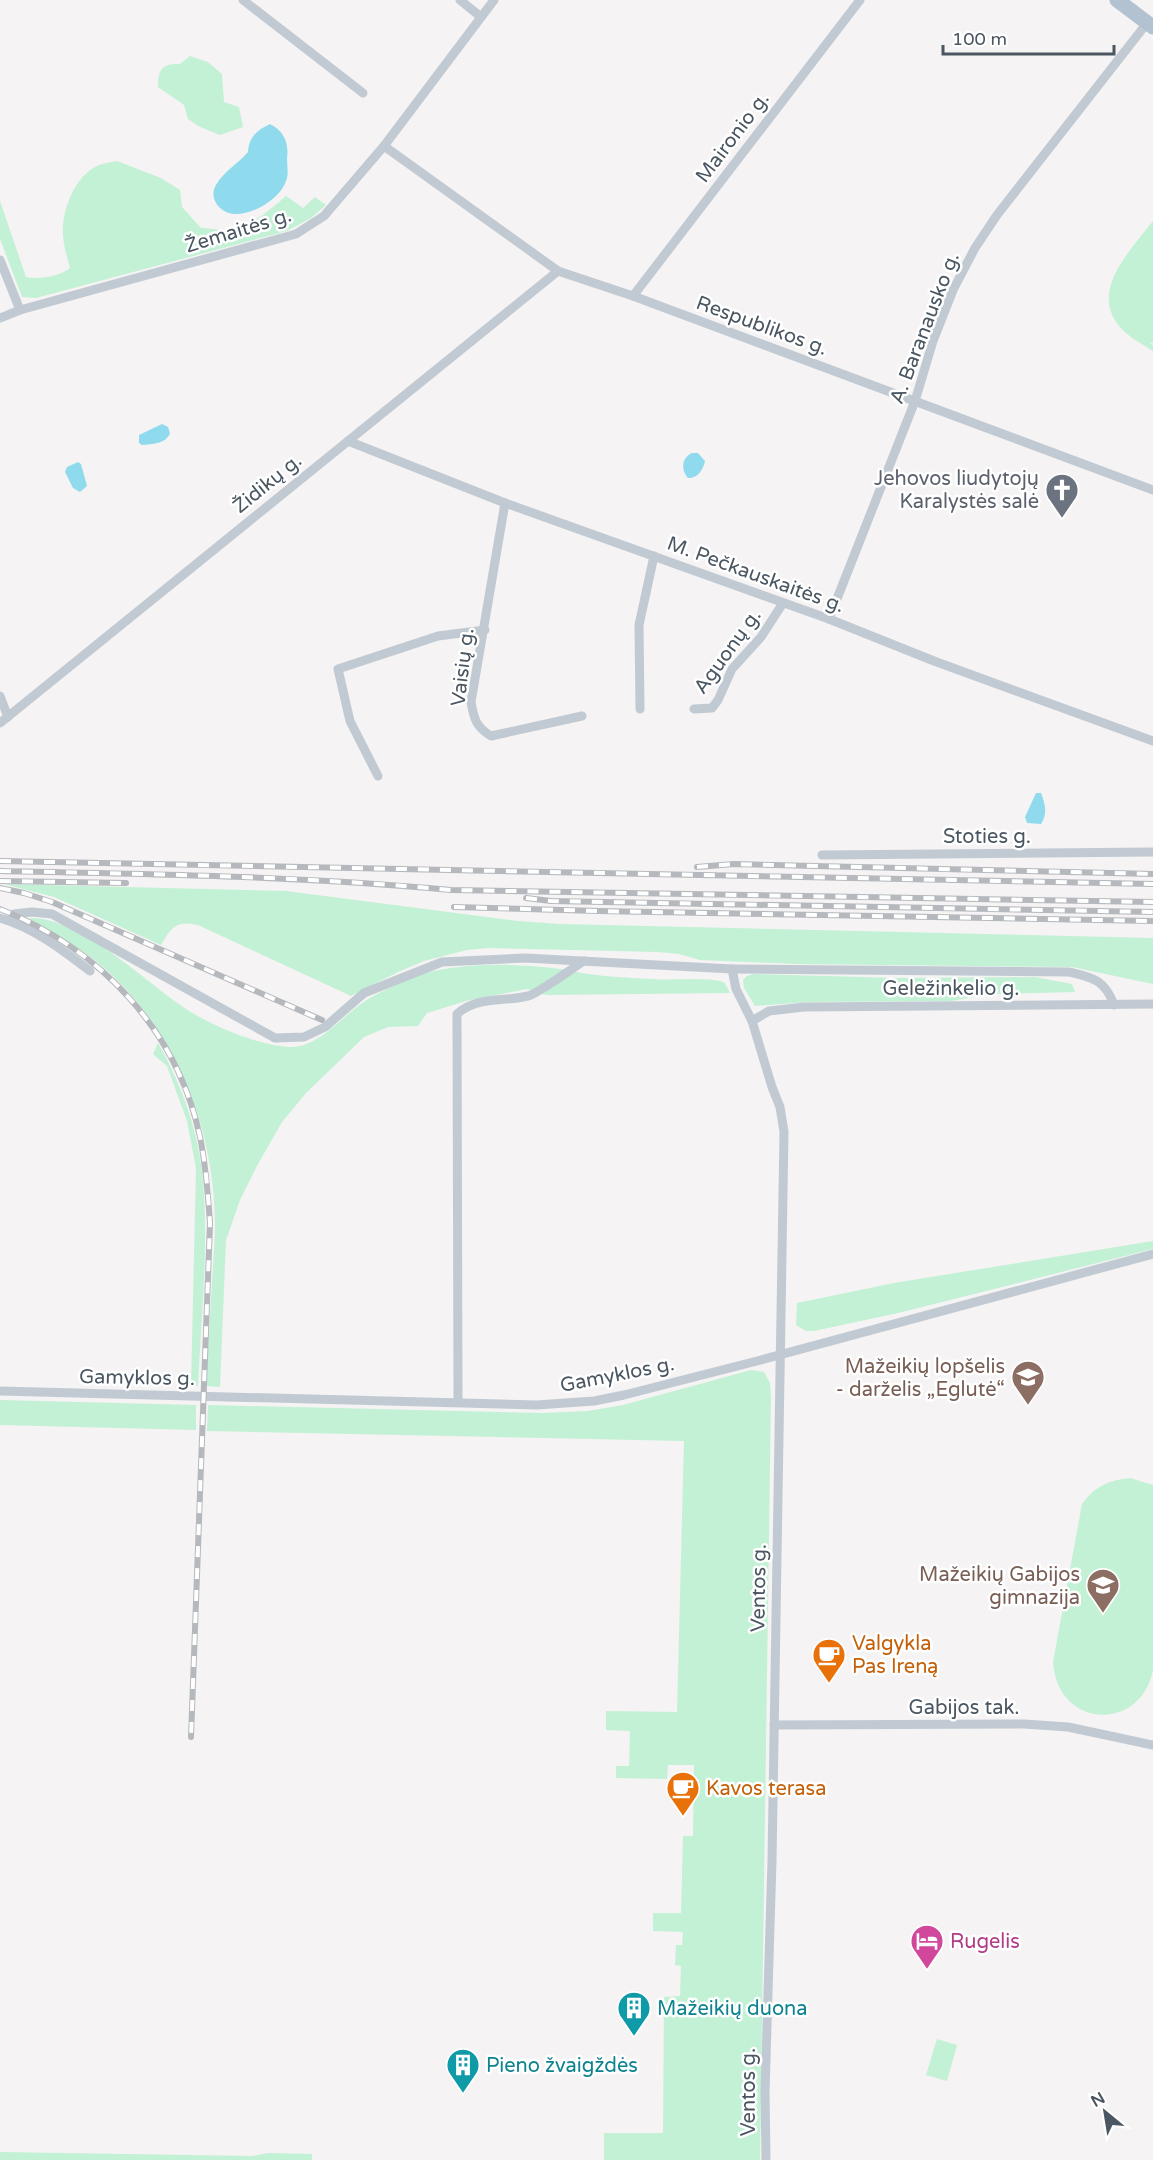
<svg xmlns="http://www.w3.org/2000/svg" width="1153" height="2160" font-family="'Varela Round',sans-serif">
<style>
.green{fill:#c3f1d5}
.water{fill:#90daee}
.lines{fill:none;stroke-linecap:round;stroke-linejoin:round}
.minor{stroke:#c1cad2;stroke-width:9}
.primary{stroke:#b3c2d1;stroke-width:15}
.rail-casing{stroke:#b5b8bd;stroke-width:6}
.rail{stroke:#fff;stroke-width:4;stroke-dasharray:11;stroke-linecap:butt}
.labels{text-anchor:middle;stroke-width:5;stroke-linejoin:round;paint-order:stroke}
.street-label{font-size:20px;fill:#4a5661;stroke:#fff}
.worship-label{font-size:20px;fill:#5b616d;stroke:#fff;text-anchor:end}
.education-label{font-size:20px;fill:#785e54;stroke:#fff;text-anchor:end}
.food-label{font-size:20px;fill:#c56008;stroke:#fff;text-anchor:start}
.hotel-label{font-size:20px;fill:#b23c85;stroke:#fff;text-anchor:start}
.culture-label{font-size:20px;fill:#0d838f;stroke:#fff;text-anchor:start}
</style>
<rect width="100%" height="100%" fill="#f5f3f3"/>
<g class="green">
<path d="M190 56 208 62 222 74 224 102 239 107 243 127 220 135 200 127 188 119 184 105 158 87C158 70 162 63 180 64Z"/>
<path d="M117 161 161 178 180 190 182 207 201 228C209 228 217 230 225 230 249 228 269 211 286 196L303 208 315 197 326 205 311 218 287 231 36 298 22 297 0 239V201L26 277C39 280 60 276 70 268 67 257 64 247 63 236 61 211 75 175 99 165 104 163 112 162 117 161Z"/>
<path d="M1153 221V343H1150L1153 345V351C1144 345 1134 340 1126 333 1084 296 1129 252 1153 221Z"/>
<path d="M4 884 286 891 518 921 561 924 1153 938V984L1072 967 796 964 700 960 679 954 658 952 488 948 467 950 424 961 398 972 351 996 198 925C177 920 171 927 161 945L54 897Z"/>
<path d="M32 918C81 919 140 977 179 1004 204 1023 256 1045 288 1047 317 1049 339 1019 361 1004 375 994 393 986 409 979 448 962 510 963 553 968 565 969 577 973 589 974 609 977 631 978 652 979 676 981 701 976 724 982L730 993 546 995 527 989 466 1001 427 1013 418 1026 388 1027 364 1037 306 1093 282 1122 258 1164 240 1200 226 1240 220 1387 206 1386C208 1352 210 1317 212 1282 213 1262 215 1243 215 1223 214 1125 174 1025 97 962 76 945 52 932 28 919Z"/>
<polygon points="753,974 896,978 1035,977 1072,984 1075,992 992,994 950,1001 808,1002 755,1006 744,988 743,980 747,976"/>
<path d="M158 1043C182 1085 199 1133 203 1181 209 1248 201 1319 198 1386H191L196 1168 187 1121 167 1066 153 1054Z"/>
<polygon points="1153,1241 1153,1249 898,1313 814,1331 806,1331 796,1325 797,1303 894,1283"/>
<polygon points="751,1370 764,1372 770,1383 771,1396 760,2160 604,2160 604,2133 663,2133 664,1997 680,1996 681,1966 675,1965 676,1945 682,1945 683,1932 653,1931 653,1913 681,1913 683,1836 693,1836 694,1765 668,1765 667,1779 616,1778 616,1766 629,1766 630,1731 606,1730 606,1711 677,1712 684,1441 207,1431 208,1405 542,1413 588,1411 623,1405"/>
<polygon points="0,1400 196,1405 196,1430 0,1425"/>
<path d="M1130 1478 1153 1485V1670C1141 1732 1058 1730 1053 1662L1082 1504C1094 1487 1109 1480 1130 1478Z"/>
<polygon points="937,2039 957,2045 947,2081 926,2075"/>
<polygon points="0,2152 252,2156 268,2153 312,2154 312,2160 0,2160"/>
</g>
<g class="water">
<path d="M270 124C284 131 289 143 287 158 287 166 289 174 286 181 280 199 253 215 234 214 220 213 208 198 216 185 224 171 238 164 248 152 249 137 257 130 270 124Z"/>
<path d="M162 424 168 427 170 433C166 444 152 444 142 445L139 443V435Z"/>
<path d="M692 453H698L705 461C703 470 697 479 688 478 681 470 681 458 692 453Z"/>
<polygon points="78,462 81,464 87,486 80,492 73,488 65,472 67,467"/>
<path d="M1036 793H1041C1045 804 1048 813 1041 824L1027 823 1025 817Z"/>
</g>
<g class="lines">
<g class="minor">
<polyline points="243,0 363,93"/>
<polyline points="460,0 481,17"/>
<polyline points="384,146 558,271 633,296 1153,490"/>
<polyline points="0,260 20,310"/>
<polyline points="633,296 860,0"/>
<polyline points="0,318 20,310 296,234 324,216 384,146 494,0"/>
<polyline points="348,441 505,503 829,619 934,661 1153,741"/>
<path d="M505 503 471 702C474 719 476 727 491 736L582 716"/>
<polyline points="829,619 915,401 933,341 953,290 975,248 997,215 1147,23"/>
<polyline points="0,696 8,717"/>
<polyline points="640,709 639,625 654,556"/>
<polyline points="694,709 712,708 718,700 732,669 761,637 783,603"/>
<polyline points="0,723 558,271"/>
<polyline points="378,776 350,721 338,669 438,636 485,630"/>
<polyline points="822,855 1153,852"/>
<path d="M0 918C33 927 64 951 90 971"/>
<polyline points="11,921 14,914 32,912 52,914 275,1038 304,1037 325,1027 364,993 442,962 525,958 732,969 736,989 752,1021 772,1087 780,1107 784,1132 772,1861 765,2092 766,2160"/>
<path d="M732 969 1069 972C1094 978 1105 980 1114 1005"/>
<polyline points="752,1021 769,1011 804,1007 1153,1004"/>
<polyline points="0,1391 537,1405 594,1401 624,1395 761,1360 1153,1254"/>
<path d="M458 1402 457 1014C477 996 503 1002 528 996 539 993 571 969 584 961"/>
<polyline points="774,1725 1024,1724 1068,1727 1153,1745"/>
</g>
<polyline class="primary" points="1117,0 1153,27"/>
<g class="rail-casing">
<g id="rail">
<polyline points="0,861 1153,884"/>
<polyline points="697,867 734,864 1153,874"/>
<path d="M0 871C151 874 301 876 451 890L1153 902"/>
<polyline points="0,881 126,883"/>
<polyline points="0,888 24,893 52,902 322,1020"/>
<polyline points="526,898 551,901 1153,912"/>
<polyline points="454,907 598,911 1153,921"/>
<path d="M0 909C100 949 177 1029 200 1137 206 1166 208 1194 210 1223L191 1737"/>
</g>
</g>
<use href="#rail" class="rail"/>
</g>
<defs>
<g id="church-pin" transform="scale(1.725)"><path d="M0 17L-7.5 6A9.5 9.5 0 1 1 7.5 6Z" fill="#6b7280" stroke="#fff"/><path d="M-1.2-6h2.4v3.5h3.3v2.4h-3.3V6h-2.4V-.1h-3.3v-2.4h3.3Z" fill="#fff"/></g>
<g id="school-pin" transform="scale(1.725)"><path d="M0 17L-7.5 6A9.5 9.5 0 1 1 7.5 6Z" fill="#8d6e63" stroke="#fff"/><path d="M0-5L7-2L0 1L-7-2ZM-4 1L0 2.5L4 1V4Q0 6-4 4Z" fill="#fff"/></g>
<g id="cafe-pin" transform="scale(1.725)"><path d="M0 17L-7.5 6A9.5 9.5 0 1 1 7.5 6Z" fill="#e8710a" stroke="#fff"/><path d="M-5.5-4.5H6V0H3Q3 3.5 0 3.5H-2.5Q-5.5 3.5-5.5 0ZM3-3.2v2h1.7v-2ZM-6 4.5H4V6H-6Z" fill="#fff"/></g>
<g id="hotel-pin" transform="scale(1.725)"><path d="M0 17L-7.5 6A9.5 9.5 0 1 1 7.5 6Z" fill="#d1479c" stroke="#fff"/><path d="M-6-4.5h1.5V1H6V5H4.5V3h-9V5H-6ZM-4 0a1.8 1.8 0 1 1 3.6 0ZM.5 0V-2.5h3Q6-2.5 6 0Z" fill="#fff"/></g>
<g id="building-pin" transform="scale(1.725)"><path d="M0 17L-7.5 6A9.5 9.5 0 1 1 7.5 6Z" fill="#0f9aa8" stroke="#fff"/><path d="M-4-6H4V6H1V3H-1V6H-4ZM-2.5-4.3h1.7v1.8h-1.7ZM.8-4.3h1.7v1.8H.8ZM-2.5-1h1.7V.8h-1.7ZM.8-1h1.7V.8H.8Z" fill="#fff"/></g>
</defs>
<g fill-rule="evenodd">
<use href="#church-pin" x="1062" y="490"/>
<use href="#school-pin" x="1028" y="1377"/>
<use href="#school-pin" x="1103" y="1585"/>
<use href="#cafe-pin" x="829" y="1655"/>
<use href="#cafe-pin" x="683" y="1788"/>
<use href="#hotel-pin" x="927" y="1941"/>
<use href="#building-pin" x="634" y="2008"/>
<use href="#building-pin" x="463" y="2065"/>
</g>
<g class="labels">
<g class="street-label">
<text transform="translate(732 137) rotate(-53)" y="7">Maironio g.</text>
<text transform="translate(238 230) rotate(-17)" y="7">Žemaitės g.</text>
<text transform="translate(762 325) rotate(20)" y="7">Respublikos g.</text>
<text transform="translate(924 328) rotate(-69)" y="7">A. Baranausko g.</text>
<text transform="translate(267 483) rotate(-39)" y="7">Židikų g.</text>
<text transform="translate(756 574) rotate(20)" y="7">M. Pečkauskaitės g.</text>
<text transform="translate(727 651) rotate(-54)" y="7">Aguonų g.</text>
<text transform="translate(462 667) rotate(-83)" y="7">Vaisių g.</text>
<text x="987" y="843">Stoties g.</text>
<text x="951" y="995">Geležinkelio g.</text>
<text transform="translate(617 1374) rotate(-11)" y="7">Gamyklos g.</text>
<text transform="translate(137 1377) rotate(1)" y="7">Gamyklos g.</text>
<text transform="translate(758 1588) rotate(-89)" y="7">Ventos g.</text>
<text x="964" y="1714">Gabijos tak.</text>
<text transform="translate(748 2092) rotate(-90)" y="7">Ventos g.</text>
</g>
<g class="worship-label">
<text x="1039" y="485">Jehovos liudytojų<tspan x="1039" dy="23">Karalystės salė</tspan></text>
</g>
<g class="education-label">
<text x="1005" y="1373">Mažeikių lopšelis<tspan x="1005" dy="23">- darželis „Eglutė“</tspan></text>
<text x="1080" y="1581">Mažeikių Gabijos<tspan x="1080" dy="23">gimnazija</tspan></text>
</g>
<g class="food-label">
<text x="852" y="1650">Valgykla<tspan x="852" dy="23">Pas Ireną</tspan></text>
<text x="706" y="1795">Kavos terasa</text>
</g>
<g class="hotel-label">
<text x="950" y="1948">Rugelis</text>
</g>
<g class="culture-label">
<text x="657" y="2015">Mažeikių duona</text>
<text x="486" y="2072">Pieno žvaigždės</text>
</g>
</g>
<g transform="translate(1105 2112) rotate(330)" stroke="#ffffff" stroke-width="4.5" paint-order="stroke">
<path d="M0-4.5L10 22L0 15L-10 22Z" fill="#4a5661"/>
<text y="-9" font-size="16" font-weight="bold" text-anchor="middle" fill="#4a5661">N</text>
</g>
<path d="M943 45v9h171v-9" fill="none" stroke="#4a5661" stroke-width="3"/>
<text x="952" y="45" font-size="18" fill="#4a5661" stroke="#ffffff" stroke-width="4.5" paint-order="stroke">100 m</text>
</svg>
